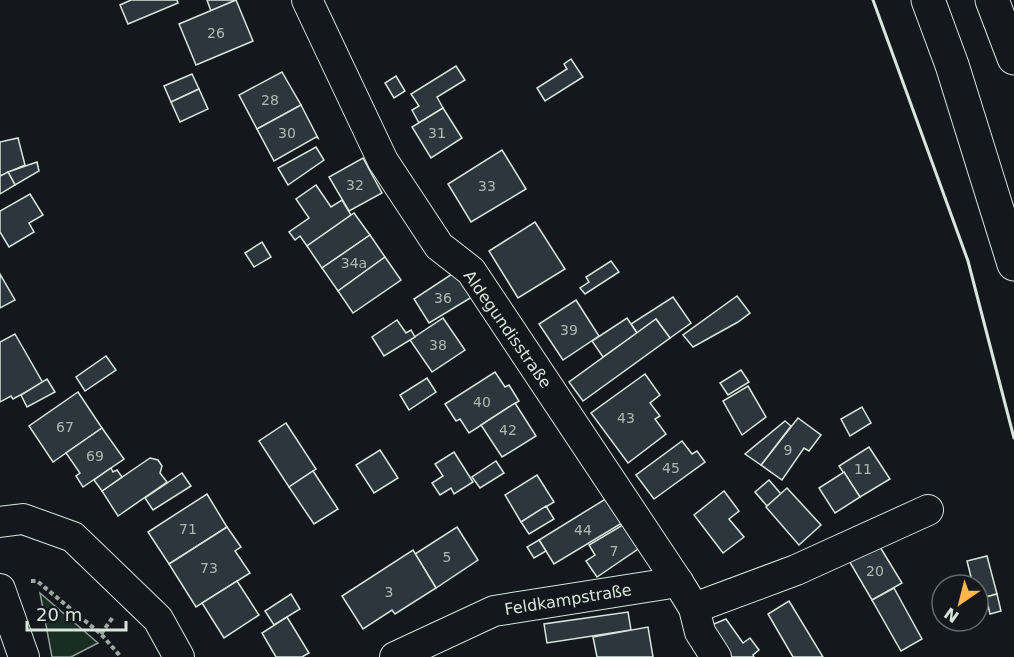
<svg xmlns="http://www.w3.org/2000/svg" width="1014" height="657" font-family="'DejaVu Sans',sans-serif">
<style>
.green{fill:#1a2d24;stroke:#939e99;stroke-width:1.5}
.building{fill:#2c363c;stroke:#d8e6dc;stroke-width:1.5}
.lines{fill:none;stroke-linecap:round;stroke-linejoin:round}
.minor-casing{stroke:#d8e6dc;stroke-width:32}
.motorway-casing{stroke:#d8e6dc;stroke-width:35}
.path{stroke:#9da8a2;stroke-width:4;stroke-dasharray:4.5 3;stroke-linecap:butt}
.minor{stroke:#14181c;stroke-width:30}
.motorway{stroke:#14181c;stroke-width:33}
.wall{stroke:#d8e6dc;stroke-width:3}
.labels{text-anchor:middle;stroke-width:4.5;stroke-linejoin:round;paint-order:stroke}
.number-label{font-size:14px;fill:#adbab4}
.street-label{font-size:16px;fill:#d8e6dc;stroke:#14181c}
</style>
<rect width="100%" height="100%" fill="#14181c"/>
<polygon class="green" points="40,593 98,643 71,657 52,657"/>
<g class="building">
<polygon points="131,0 177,0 178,3 128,24 120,5"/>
<polygon points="207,0 236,0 211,11"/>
<polygon points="236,0 253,41 196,65 179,24"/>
<polygon points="571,59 583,77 545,101 537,88 567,69 564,64"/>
<polygon points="456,66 465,80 437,97 443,108 419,123 412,110 419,106 411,94"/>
<polygon points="282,72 301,105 257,129 239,95"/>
<polygon points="192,74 199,89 171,102 164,86"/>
<polygon points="396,76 405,91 394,98 385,83"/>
<polygon points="199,89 208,109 180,122 171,102"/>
<polygon points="301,105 318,138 316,137 274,161 257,129"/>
<polygon points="443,108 462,138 431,158 412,127"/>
<polygon points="18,138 25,165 0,176 0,142"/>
<polygon points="316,147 324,160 288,185 278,168"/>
<polygon points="502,150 526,189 471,222 448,184"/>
<polygon points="363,158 382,193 349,211 329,177"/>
<polygon points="37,162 39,171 15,185 8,172"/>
<polygon points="8,172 15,185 0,194 0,176"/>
<polygon points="316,185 331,207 342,200 351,215 307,246 300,236 295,240 289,232 309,218 296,199"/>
<polygon points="30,194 43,215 29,223 34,232 9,247 0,232 0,211"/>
<polygon points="354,213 370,235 322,268 307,246"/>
<polygon points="535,222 565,269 518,298 489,251"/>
<polygon points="370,235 385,257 338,291 322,268"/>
<polygon points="262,242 271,257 254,267 245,253"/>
<polygon points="385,257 401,280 353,313 338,291"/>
<polygon points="611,261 619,272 585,294 580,288 589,282 586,277"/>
<polygon points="455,272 472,297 429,323 414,299"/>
<polygon points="0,274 15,300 0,308"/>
<polygon points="737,296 750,313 738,322 693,347 683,335"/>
<polygon points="673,297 691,323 670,338 656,319 637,333 631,324"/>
<polygon points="576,300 599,336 563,360 539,324"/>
<polygon points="443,318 465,350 432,372 410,340"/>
<polygon points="627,318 637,333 603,357 592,341"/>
<polygon points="656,319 670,338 583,401 569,382"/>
<polygon points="397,320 406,333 411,330 415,337 384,356 372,337"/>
<polygon points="15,334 43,383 13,399 11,396 0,402 0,342"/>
<polygon points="106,356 116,370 85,391 76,377"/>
<polygon points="741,370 749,382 728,395 720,383"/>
<polygon points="495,372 505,387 509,385 519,401 469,433 460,419 456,421 445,404"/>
<polygon points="645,374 660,395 650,403 660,416 655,419 666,434 628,463 591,413"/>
<polygon points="427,378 436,392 409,410 400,395"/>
<polygon points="47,379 55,392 27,407 21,395"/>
<polygon points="748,386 766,417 742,435 723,401"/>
<polygon points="78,392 102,428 53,462 29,426"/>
<polygon points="515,403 536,436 502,457 481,425"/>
<polygon points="862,407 871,423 850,436 841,419"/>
<polygon points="798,418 821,435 809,451 804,448 782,480 761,465"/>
<polygon points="785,421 791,426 761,465 745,454"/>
<polygon points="286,423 316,469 289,487 259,441"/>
<polygon points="102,428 124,459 83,487 76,476 80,473 66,453"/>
<polygon points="682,441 692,454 697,451 705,462 654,499 636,475"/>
<polygon points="869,447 890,479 860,497 839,466"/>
<polygon points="380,450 398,478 374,493 356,465"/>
<polygon points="454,452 473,482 454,494 451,488 440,495 432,483 443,476 435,464"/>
<polygon points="150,458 158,460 162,466 160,473 167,482 118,516 102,491"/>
<polygon points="496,461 504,473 480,488 472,477"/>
<polygon points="111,468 113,472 117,470 122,477 102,491 94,480"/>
<polygon points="313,471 338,509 314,524 289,487"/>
<polygon points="844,472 860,497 835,513 819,488"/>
<polygon points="182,473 191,486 153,510 145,498"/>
<polygon points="537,475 554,502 521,522 505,495"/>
<polygon points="769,480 781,494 767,506 755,492"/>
<polygon points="787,488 821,525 799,545 766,507"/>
<polygon points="724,491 739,511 729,519 744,537 723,553 694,515"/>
<polygon points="207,494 227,527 169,564 148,532"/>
<polygon points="612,495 627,520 554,564 539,540"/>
<polygon points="546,506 554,519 529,534 521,522"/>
<polygon points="626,523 641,547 597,577 586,561 595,555 589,545"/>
<polygon points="227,527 241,547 235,551 250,573 196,607 169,564"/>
<polygon points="457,527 478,560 436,588 415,554"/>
<polygon points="539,540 546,551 534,558 527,547"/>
<polygon points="877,542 902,583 872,600 848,559"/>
<polygon points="413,550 436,588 395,614 392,610 363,629 342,596"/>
<polygon points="987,556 997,594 978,599 978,585 973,585 967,561"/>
<polygon points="237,581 259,615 224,638 202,603"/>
<polygon points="894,588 922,639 901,651 872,600"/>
<polygon points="291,594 300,609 274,625 265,611"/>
<polygon points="997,594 1001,611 990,614 986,597"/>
<polygon points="789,601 823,657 793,657 768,614"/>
<polygon points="628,612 631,630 547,643 544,624"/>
<polygon points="287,617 309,653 302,657 276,657 262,633"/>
<polygon points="726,619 743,643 750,638 759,650 753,655 754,657 725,657 704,628"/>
<polygon points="648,627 653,657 597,657 593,637"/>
</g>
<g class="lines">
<g class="minor-casing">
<g id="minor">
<polyline points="307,0 383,161 439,246 471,271 678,582 694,608 700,632 716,657"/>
<polyline points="0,522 23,519 73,537 158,619 179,657"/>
<polyline points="0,589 24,657"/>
<polyline points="694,608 796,570 928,510"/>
<polyline points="395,657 494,611 678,582"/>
</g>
</g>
<g class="motorway-casing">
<g id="motorway">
<polyline points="928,0 952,65 1014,264"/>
<polyline points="992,0 1014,58"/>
</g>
</g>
<g class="path">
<polyline points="31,581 37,581 101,634 121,657"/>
<polyline points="101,634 113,617"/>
</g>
<use href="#minor" class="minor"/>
<use href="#motorway" class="motorway"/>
<polyline class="wall" points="873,0 968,261 1014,438"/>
</g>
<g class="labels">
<g class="number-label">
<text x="216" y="38">26</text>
<text x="270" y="105">28</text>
<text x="287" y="138">30</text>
<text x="437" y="138">31</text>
<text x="355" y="190">32</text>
<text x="487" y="191">33</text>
<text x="354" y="268">34a</text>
<text x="443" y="303">36</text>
<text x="569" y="335">39</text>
<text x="438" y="350">38</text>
<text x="482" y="407">40</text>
<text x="626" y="423">43</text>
<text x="65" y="432">67</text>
<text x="508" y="435">42</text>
<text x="788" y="455">9</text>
<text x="95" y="461">69</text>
<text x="671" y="473">45</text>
<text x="863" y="474">11</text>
<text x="188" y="534">71</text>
<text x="583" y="535">44</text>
<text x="614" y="556">7</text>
<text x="447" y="562">5</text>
<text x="209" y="573">73</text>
<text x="875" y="576">20</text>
<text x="389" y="597">3</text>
</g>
<g class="street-label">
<text transform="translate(508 329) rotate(55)" y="6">Aldegundisstraße</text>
<text transform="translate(568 599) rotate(-9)" y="6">Feldkampstraße</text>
</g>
</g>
<g transform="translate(960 603) rotate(215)"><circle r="28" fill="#14181c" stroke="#626a69" stroke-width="1.5"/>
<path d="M0-4.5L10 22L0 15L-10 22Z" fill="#ffb74d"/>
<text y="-9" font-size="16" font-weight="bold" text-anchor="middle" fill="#d8e6dc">N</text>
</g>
<path d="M27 621v9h99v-9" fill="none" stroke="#d8e6dc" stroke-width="3"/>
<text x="36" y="621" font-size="18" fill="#d8e6dc" stroke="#14181c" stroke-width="4.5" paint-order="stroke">20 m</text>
</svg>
